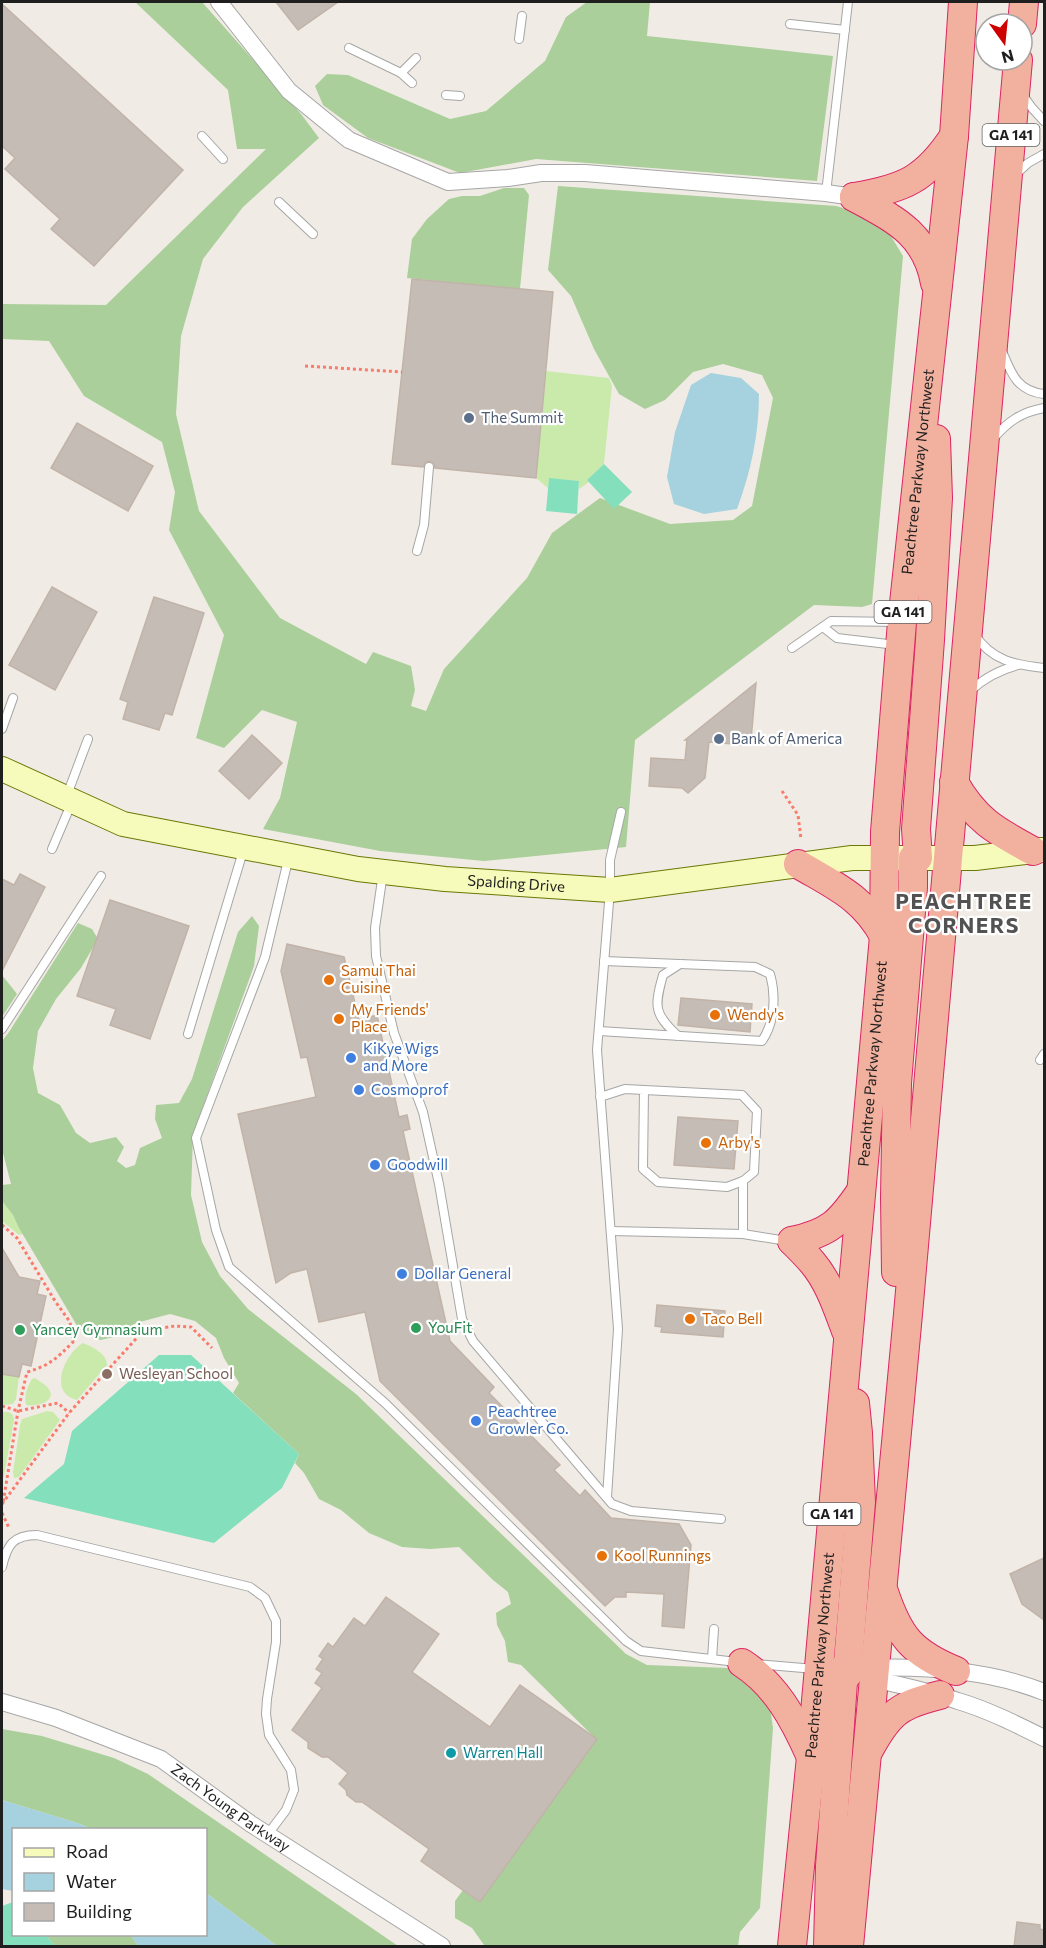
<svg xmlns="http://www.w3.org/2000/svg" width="1046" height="1948" font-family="Commissioner,sans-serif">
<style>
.grass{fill:#caeaab}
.forest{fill:#aacf9a}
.pitch{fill:#83dfbc}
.water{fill:#a6d1de}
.building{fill:#c5bcb5;stroke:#c2b3a8;stroke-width:1.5}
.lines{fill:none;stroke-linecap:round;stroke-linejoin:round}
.service-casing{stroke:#a6a6a6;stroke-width:10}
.minor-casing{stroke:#a6a6a6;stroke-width:18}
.secondary-casing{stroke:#6b7805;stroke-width:26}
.trunk-casing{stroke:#dc2563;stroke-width:30}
.path{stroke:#fa7b6c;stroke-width:3;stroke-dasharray:3 3;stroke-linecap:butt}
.service{stroke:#fff;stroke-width:8}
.minor{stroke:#fff;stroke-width:16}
.secondary{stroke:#f6faba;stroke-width:24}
.trunk{stroke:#f2b09e;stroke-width:28}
.service-dot{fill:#5c6f8a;stroke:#fff;stroke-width:2}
.food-dot{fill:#e8710a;stroke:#fff;stroke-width:2}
.shop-dot{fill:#3f7fe0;stroke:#fff;stroke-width:2}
.leisure-dot{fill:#2e9e5b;stroke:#fff;stroke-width:2}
.education-dot{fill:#8d6e63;stroke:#fff;stroke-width:2}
.culture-dot{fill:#0f9aa8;stroke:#fff;stroke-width:2}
.labels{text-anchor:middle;stroke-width:4.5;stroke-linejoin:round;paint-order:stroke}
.shield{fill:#fff;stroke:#626262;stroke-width:1.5}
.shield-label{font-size:14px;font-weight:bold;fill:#1f1f1f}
.service-label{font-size:15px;fill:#4e5e75;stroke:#fff;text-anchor:start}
.street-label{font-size:15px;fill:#1f1f1f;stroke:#fff}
.food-label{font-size:15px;fill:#c56008;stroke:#fff;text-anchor:start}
.shop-label{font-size:15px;fill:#366cbe;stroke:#fff;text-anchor:start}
.leisure-label{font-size:15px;fill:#27864d;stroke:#fff;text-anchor:start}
.education-label{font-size:15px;fill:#785e54;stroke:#fff;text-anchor:start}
.culture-label{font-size:15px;fill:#0d838f;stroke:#fff;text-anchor:start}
.district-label{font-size:21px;font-weight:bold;letter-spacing:1.5px;fill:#525252;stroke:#fff}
</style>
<rect width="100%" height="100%" fill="#f0ece5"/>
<g class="grass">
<polygon points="546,371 609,378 612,386 604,464 587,480 589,482 579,489 579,481 549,479 548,488 536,478"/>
<polygon points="2,1201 13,1215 23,1234 19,1235 2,1221"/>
<path d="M83 1343C93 1347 107 1354 107 1365L77 1400C47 1393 65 1353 83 1343Z"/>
<polygon points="2,1374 19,1377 16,1399 13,1404 2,1405"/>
<path d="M35 1378C39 1381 45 1384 48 1388 59 1402 35 1407 26 1405 24 1396 27 1387 32 1379Z"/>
<polygon points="47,1411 53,1412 60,1420 19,1477 14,1478 13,1472 20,1425 22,1419"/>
<polygon points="2,1412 9,1412 13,1415 14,1420 4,1476 2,1481"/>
</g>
<g class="forest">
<polygon points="135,2 202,2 301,114 319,138 243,207 203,259 181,336 176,414 199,511 280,618 366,664 373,652 411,666 415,690 411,706 426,711 444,669 527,578 552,533 600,498 670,524 733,520 752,506 773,398 762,375 723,364 693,372 665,400 645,409 619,394 594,349 571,296 548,270 558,186 836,206 880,218 903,256 872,604 862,607 814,605 635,740 626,847 484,861 380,851 263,829 280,798 297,722 262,710 224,748 196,738 224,635 169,530 175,492 162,442 84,396 49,341 2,339 2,304 106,305 266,149 237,149 228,90"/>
<polygon points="587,2 650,2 647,36 833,56 817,181 536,159 460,173 368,138 323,105 315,86 327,74 348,75 450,119 486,111 545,61 566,17"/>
<polygon points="504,188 524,188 529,195 520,289 407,278 412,239 427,219 449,199 462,196 480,196"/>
<polygon points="252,916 259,926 254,966 193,1134 191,1195 202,1242 220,1276 248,1309 356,1394 626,1654 647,1665 728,1668 770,1706 773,1728 760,1908 740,1932 738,1946 487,1946 484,1945 472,1928 455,1918 455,1901 463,1890 480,1902 596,1739 521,1665 508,1662 505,1641 497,1625 496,1613 511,1604 508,1592 493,1580 459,1547 430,1549 402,1547 369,1533 341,1510 319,1499 304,1473 295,1463 299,1454 233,1393 239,1383 224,1358 216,1338 195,1321 170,1314 136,1323 114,1337 100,1340 79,1329 19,1228 13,1215 2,1201 2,1184 2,1185 11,1184 2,1149 2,1107 3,1104 2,1041 9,1032 78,923 92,929 98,939 81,968 56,999 38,1031 33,1068 38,1093 60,1105 76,1133 90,1143 116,1137 124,1147 117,1161 126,1168 135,1165 140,1148 162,1138 155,1119 156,1105 179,1103 192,1079 238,932"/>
<polygon points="2,975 17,994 2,1017"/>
<polygon points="2,1729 42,1736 114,1758 148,1774 398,1946 277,1946 206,1893 206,1830 93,1829 74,1822 2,1800"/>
<polygon points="46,1935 131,1935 138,1946 55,1946"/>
</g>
<g class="pitch">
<polygon points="604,464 632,492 614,509 587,480"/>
<polygon points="549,478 579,481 577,514 546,511"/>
<polygon points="159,1355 191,1355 299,1454 282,1488 214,1543 24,1498 64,1464 72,1431"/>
<polygon points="13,1902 14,1934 46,1935 55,1946 2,1946 2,1906"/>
</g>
<g class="water">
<path d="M711 373 741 378 759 394C759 434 751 471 737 509L704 514 674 504 667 477 675 432 691 385Z"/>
<polygon points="2,1800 74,1822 93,1829 14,1830 13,1891 2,1889"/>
<polygon points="206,1893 277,1946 138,1946 131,1935 206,1934"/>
</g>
<g class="building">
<polygon points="276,2 338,2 298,30"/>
<polygon points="2,4 183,170 94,266 51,229 60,219 5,169 15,158 2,146"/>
<polygon points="412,279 553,292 536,478 435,468 434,464 430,461 426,462 423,467 392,464"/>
<polygon points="77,423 153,466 128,511 51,468"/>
<polygon points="52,587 97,612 55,690 9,665"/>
<polygon points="154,597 204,613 172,715 165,713 159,730 123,719 128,702 120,699"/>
<polygon points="756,683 751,740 749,743 745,745 709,742 705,778 688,793 682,788 649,786 651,758 685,760 687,740 685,740"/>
<polygon points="252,735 282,763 249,799 219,771"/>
<polygon points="20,874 45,887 2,971 2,879 14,885"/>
<polygon points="110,900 189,926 150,1039 110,1025 116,1009 77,996"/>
<polygon points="287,944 344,957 359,1020 377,1015 399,1117 407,1115 410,1129 403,1131 450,1341 494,1387 489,1393 560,1465 554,1470 580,1496 585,1490 611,1518 679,1524 691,1545 684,1628 662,1626 664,1594 626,1592 626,1597 615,1597 605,1606 380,1381 365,1312 319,1322 307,1269 291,1273 276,1283 238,1114 316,1097 307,1057 301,1058 281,971"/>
<polygon points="681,998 752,1004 750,1032 678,1025"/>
<polygon points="678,1117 738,1121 734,1169 674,1165"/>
<polygon points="2,1248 19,1277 40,1281 37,1294 46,1296 31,1366 22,1364 19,1377 2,1374"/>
<polygon points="657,1305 725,1311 723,1337 661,1332 662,1327 655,1326"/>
<polygon points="1044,1558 1044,1620 1022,1604 1010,1574"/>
<polygon points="386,1597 439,1634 412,1672 490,1727 520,1685 597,1739 480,1902 421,1861 429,1849 362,1802 356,1802 347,1795 346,1790 339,1784 348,1773 328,1757 322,1757 308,1748 308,1742 292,1730 322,1688 315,1683 322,1673 316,1669 323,1659 319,1656 328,1643 333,1647 354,1618 365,1626"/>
<polygon points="1017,1922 1040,1925 1040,1929 1044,1930 1044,1947 1014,1947"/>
</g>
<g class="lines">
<g class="service-casing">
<g id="service">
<polyline points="790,24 845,30"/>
<polyline points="519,39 522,16"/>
<polyline points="349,48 401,73"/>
<polyline points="412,83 401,73 416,58"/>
<polyline points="1022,94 1032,108 1044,121"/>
<polyline points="446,95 460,96"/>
<polyline points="202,136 223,159"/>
<polyline points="1016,174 1028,163 1044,154"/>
<polyline points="826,193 848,2"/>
<polyline points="279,202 313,234"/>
<path d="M1002 351C1011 373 1017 391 1044 394"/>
<path d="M993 439C1008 421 1022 412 1044 408"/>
<polyline points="417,551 424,525 429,467"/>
<polyline points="823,627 837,638 896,645"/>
<path d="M975 635C992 661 1016 665 1044 668"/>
<polyline points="792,648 831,621 897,622"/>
<path d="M970 691C984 678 999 670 1018 665"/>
<polyline points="2,729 13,698"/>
<polyline points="67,795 88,739"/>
<polyline points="52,849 72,802"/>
<polyline points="289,856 265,957 196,1138 216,1230 229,1267 385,1403 626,1641 641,1651 737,1662"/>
<polyline points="383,873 375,928 376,956 394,1033 423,1112 439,1184 462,1319 473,1341 612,1504 631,1511 721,1519"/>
<polyline points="2,1029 101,876"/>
<path d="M599 1031 762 1041C775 1022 776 995 770 974L755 967 604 961"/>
<polyline points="188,1034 244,848"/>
<path d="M678 1036C654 1014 654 1007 663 975L680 964"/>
<polyline points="1040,1060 1044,1054"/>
<polyline points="600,1097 625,1089 742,1095 757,1111 754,1172 743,1181 727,1187 658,1182 643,1169 644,1090"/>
<polyline points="611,1231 743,1234 787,1241"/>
<polyline points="743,1234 743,1181"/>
<polyline points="607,1497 618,1329 597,1050 610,890 610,860 621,812"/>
<path d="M2 1567C7 1545 13 1535 37 1535L250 1587 265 1598 276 1621V1642L267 1699 266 1714 269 1735 291 1770 294 1790 286 1810 268 1834"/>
<polyline points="712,1659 714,1629"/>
<polyline points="756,1664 815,1669"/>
</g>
</g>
<g class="minor-casing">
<g id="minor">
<polyline points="219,2 289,91 349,140 448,182 508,178 541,173 585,173 826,193 854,197"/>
<path d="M868 1668C927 1666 989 1670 1044 1692"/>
<path d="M867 1678C897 1684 928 1691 958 1701 988 1710 1016 1724 1044 1738"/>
<path id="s1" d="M2 1702 56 1718 161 1759 251 1824 442 1946"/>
</g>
</g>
<g class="secondary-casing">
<g id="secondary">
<path id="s2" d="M2 769 123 824 358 869 445 879 610 890 852 858H975L1042 850"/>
</g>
</g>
<g class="trunk-casing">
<g id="trunk">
<polyline points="1022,24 1024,2"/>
<path d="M854 197C894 219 926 233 935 283"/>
<path d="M854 197C904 189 926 179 954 136"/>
<path d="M954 782C975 820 996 831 1033 851"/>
<polyline points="918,858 916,829 930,640 938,498 936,439"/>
<path d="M798 864C835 886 863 897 884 936"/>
<path d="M792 1241C799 1248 806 1255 812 1262 829 1282 837 1307 846 1331"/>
<path d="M792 1241C830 1233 840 1222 861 1191"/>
<polyline points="896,1272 895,1197 897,1083 913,887 913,858"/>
<path d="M884 1592C899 1637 912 1653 956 1671"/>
<path d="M742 1663C776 1685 794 1719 810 1755"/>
<polyline points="847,1675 861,1502 858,1433 855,1403"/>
<path d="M869 1750C889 1713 899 1705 940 1695"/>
<path id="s3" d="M792 1946 811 1757 884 936 885 832 902 622 954 136 963 2"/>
<polyline points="828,1946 830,1866 844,1668"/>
<polyline points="849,1946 908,1314 1018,60"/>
</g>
</g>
<g class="path">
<polyline points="305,366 402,372"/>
<polyline points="782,791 798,815 801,839"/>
<path d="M2 1225 17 1238 55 1301 70 1322 73 1342C57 1358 49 1366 27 1372L18 1411 3 1503"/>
<polyline points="2,1406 18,1411 58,1403 69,1413"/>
<polyline points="2,1504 69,1413 143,1331 175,1326 191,1327 212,1348"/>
<polyline points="2,1513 9,1528"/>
</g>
<use href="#service" class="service"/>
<use href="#minor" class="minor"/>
<use href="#secondary" class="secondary"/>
<use href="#trunk" class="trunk"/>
</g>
<g class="service-dot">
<circle cx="469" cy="418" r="6"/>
<circle cx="719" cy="739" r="6"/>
</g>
<g class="food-dot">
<circle cx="329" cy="980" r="6"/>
<circle cx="715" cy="1015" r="6"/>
<circle cx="339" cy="1019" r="6"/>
<circle cx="706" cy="1143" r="6"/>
<circle cx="690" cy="1319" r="6"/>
<circle cx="602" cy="1556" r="6"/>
</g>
<g class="shop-dot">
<circle cx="351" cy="1058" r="6"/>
<circle cx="359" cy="1090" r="6"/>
<circle cx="375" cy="1165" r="6"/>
<circle cx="402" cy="1274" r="6"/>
<circle cx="476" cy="1421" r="6"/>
</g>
<g class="leisure-dot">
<circle cx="416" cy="1328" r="6"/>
<circle cx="20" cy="1330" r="6"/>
</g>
<circle class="education-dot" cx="107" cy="1374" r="6"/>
<circle class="culture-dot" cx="451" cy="1753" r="6"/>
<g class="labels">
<g class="shield">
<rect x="982.5" y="124" width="57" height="22" rx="4.5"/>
<rect x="874.5" y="601" width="57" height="22" rx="4.5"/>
<rect x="803.5" y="1503" width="57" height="22" rx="4.5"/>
</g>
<g class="shield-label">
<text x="1011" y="140">GA 141</text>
<text x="903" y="617">GA 141</text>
<text x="832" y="1519">GA 141</text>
</g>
<g class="service-label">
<text x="481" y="423">The Summit</text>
<text x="731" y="744">Bank of America</text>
</g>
<g class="street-label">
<text dy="5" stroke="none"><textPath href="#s3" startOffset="1480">Peachtree Parkway Northwest</textPath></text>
<text dy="5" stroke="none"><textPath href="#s2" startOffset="531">Spalding Drive</textPath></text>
<text dy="5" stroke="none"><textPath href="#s3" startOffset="886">Peachtree Parkway Northwest</textPath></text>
<text dy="5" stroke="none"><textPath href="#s3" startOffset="292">Peachtree Parkway Northwest</textPath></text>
<text dy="5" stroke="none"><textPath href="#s1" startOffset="254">Zach Young Parkway</textPath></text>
</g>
<g class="food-label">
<text x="341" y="976">Samui Thai<tspan x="341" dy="17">Cuisine</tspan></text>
<text x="351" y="1015">My Friends'<tspan x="351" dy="17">Place</tspan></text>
<text x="727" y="1020">Wendy's</text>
<text x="718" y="1148">Arby's</text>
<text x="702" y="1324">Taco Bell</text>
<text x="614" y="1561">Kool Runnings</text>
</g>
<g class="shop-label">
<text x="363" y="1054">KiKye Wigs<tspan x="363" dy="17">and More</tspan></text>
<text x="371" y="1095">Cosmoprof</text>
<text x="387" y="1170">Goodwill</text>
<text x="414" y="1279">Dollar General</text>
<text x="488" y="1417">Peachtree<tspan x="488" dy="17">Growler Co.</tspan></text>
</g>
<g class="leisure-label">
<text x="428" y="1333">YouFit</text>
<text x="32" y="1335">Yancey Gymnasium</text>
</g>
<g class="education-label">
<text x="119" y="1379">Wesleyan School</text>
</g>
<g class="culture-label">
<text x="463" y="1758">Warren Hall</text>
</g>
<g class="district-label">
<text x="964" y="909">PEACHTREE<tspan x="964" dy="24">CORNERS</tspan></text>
</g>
</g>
<rect width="1046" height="1948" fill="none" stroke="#1f1f1f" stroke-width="6"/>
<rect x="12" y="1828" width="195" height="108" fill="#ffffff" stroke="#a5a5a5" stroke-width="1.5"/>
<rect x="24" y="1848" width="30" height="9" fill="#f6faba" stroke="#a5a5a5" stroke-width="1.5"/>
<text x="66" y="1858" font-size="18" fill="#1f1f1f">Road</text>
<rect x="24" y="1873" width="30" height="18" fill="#a6d1de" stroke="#a5a5a5" stroke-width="1.5"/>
<text x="66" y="1888" font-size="18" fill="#1f1f1f">Water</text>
<rect x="24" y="1903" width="30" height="18" fill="#c5bcb5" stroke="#a5a5a5" stroke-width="1.5"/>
<text x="66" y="1918" font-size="18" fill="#1f1f1f">Building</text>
<g transform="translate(1004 42) rotate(165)"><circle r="28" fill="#ffffff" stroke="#a5a5a5" stroke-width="1.5"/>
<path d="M0-4.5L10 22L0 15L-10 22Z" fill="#ce0100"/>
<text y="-9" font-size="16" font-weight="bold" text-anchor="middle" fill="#1f1f1f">N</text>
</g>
</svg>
